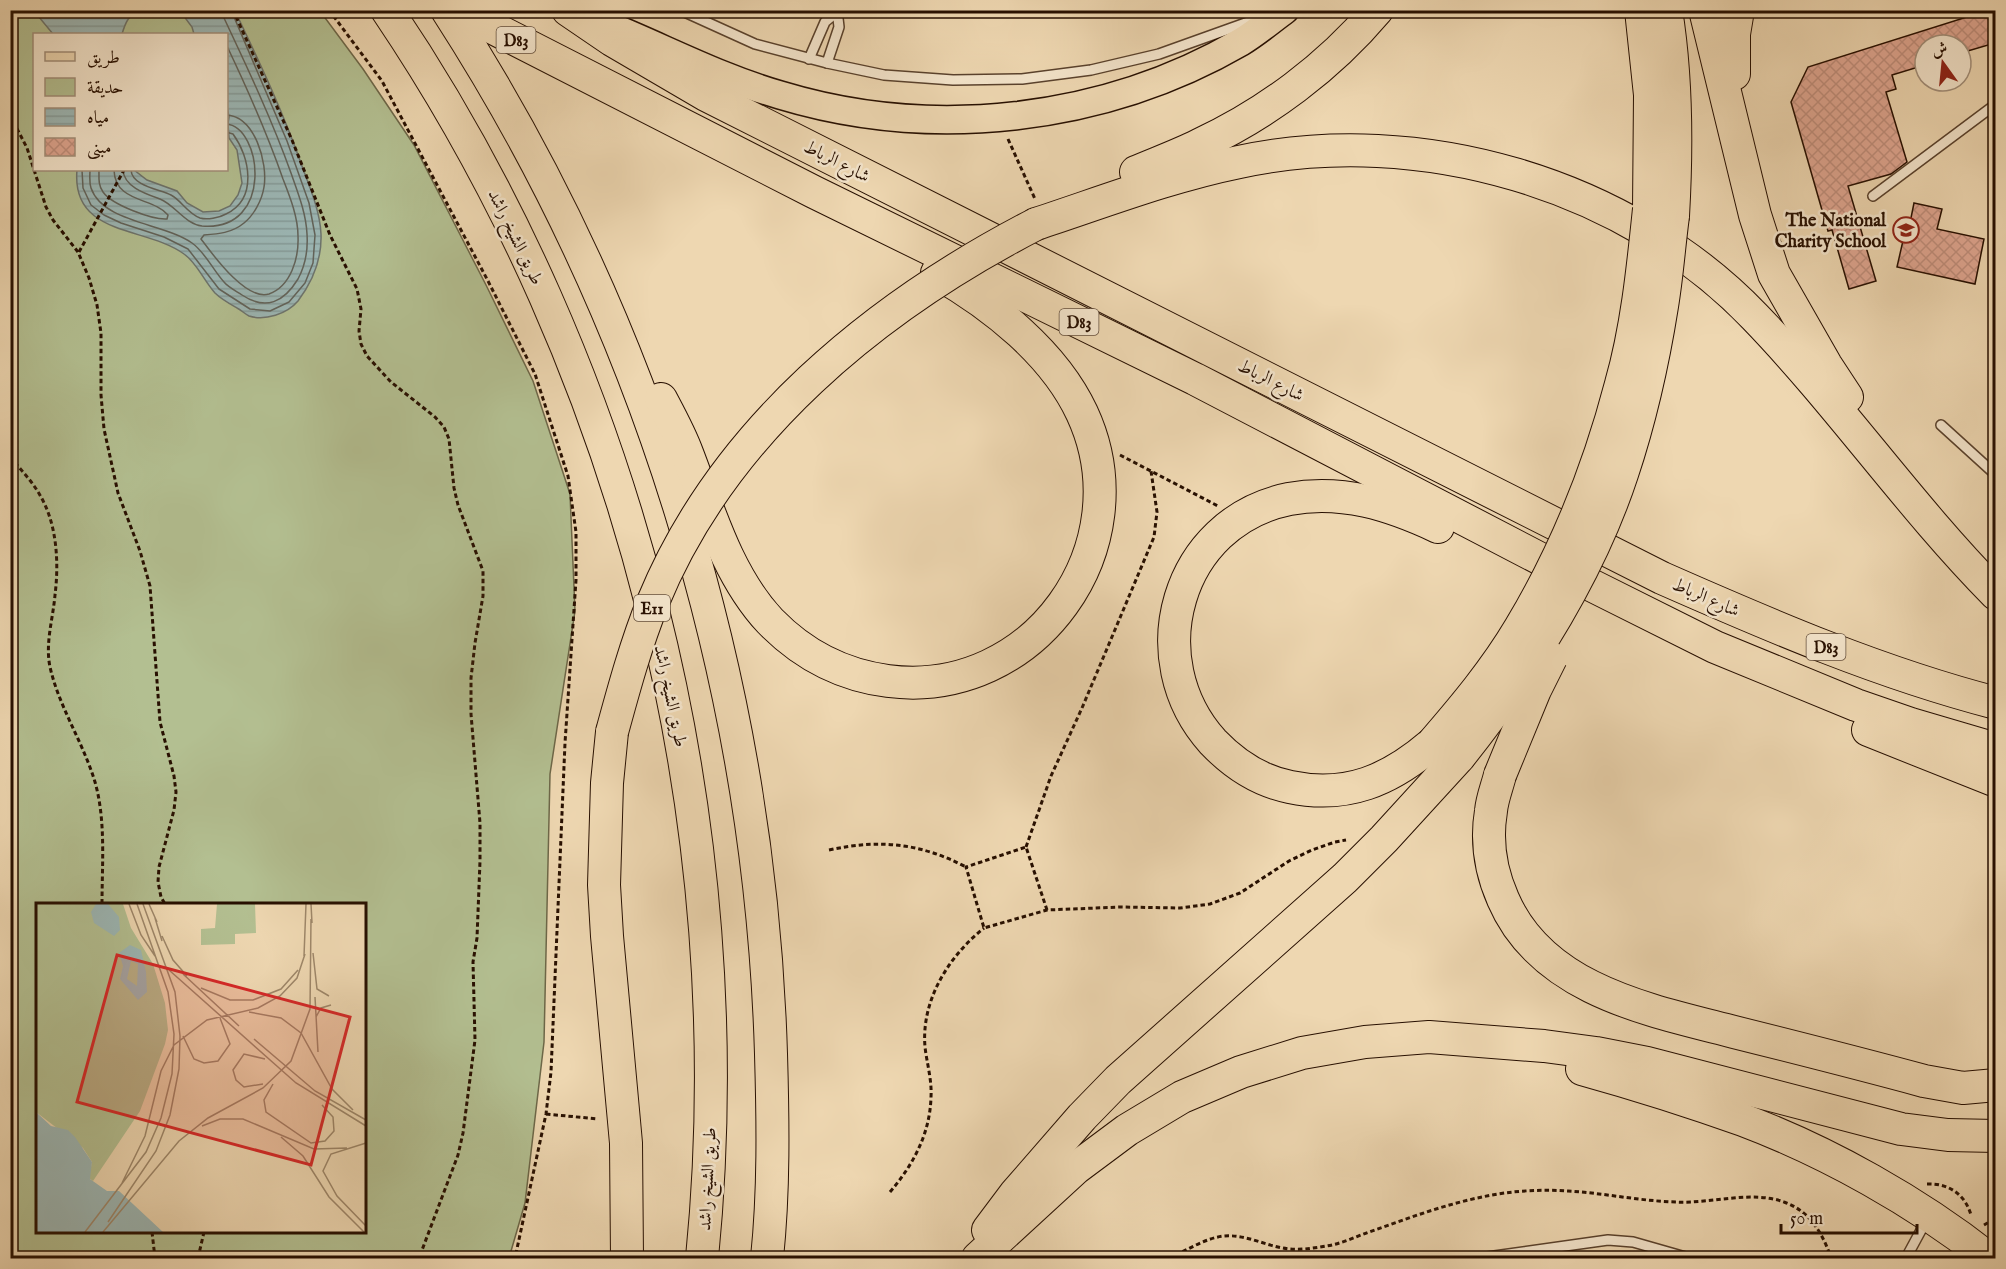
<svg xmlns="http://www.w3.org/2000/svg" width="2006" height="1269" font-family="'IM FELL English',Amiri,serif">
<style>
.green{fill:#b3bf91;stroke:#6d6748;stroke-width:1.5;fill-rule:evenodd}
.water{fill:url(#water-rules);stroke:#6d746d;stroke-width:1.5}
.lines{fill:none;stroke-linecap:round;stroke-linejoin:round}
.shore{stroke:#62635a;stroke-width:1.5}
.building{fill:url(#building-cross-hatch);stroke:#270f00;stroke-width:1.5}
.service-casing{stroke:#59412c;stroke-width:12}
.primary-casing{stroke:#270f00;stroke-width:30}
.motorway-casing{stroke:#270f00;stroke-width:34}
.path{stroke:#270f00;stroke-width:3;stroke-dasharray:4.5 3;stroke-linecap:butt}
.service{stroke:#f4e5cc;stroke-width:9}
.primary{stroke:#eed7b1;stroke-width:27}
.motorway{stroke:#eed7b1;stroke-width:32}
.motorway-bridge-casing{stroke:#270f00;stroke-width:34;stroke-linecap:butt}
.motorway-bridge{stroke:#eed7b1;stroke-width:32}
.labels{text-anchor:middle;stroke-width:5;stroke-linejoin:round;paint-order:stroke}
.shield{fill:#f4e5cc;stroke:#644f3d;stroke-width:1.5}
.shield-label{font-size:16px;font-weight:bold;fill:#270f00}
.street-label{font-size:18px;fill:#270f00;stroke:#f4e5cc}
.poi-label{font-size:18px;font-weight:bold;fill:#270f00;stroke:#f4e5cc;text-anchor:end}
.inset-road{fill:none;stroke:#9e876a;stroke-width:1.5}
.view{fill:#d62828;fill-opacity:0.15;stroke:#d62828;stroke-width:3}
.inset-edge{fill:none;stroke:#270f00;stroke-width:3}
</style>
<defs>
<pattern id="water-rules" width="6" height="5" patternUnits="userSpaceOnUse" patternTransform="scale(1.5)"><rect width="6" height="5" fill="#9cb7b5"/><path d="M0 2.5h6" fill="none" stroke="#869c9a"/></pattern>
<pattern id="building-cross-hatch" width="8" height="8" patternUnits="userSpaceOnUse" patternTransform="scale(1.5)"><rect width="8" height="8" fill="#dfa691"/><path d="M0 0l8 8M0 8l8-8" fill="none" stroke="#bf8e7b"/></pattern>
</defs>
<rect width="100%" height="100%" fill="#eed7b1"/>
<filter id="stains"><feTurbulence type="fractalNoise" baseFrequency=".00333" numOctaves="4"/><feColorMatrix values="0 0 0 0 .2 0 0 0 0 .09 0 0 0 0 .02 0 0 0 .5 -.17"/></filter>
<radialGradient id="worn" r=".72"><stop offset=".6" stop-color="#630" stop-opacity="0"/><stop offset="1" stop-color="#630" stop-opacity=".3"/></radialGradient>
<path class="green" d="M11 11H320L363 69 414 145 486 285 533 381 570 494 575 611 550 774 544 1042 525 1203 509 1258H11ZM34 34H226V170H34ZM38 904H364V1232H38Z"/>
<g class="water">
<path d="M34 11H33H139C128 15 125 24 122 34H53Z"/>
<path d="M180 11H235C260 63 284 114 303 169 311 190 320 212 321 234 322 260 313 281 298 301 287 314 265 321 249 316 245 314 241 310 237 308 230 304 221 299 215 293 204 281 197 263 184 254 146 226 71 237 77 170H134L147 180 177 191 187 203 203 212 219 211 230 206 238 195 242 183 237 150 229 138 228 124 229 117 226 101V34H194L192 27Z"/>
</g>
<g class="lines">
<g class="shore">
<path d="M226 44C247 88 267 133 283 179 290 197 298 217 298 236 299 258 291 286 269 294 246 301 213 255 201 239L204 235C218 234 232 233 244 223 254 215 262 200 264 187 268 163 255 116 226 115"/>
<polyline points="82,170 83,188 91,205 104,215 121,223 164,237 188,249 219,289 250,309 270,311 289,302 305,283 313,263 315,235 309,203 287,141 231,10"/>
<path d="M90 170C90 175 89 182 91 188 103 223 164 223 192 243 205 252 213 270 224 282 228 287 236 291 242 295 266 311 284 302 298 279 305 266 308 249 307 234 306 213 298 193 291 173 272 120 248 69 224 18L223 10"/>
<path d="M99 170C99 178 98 185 103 192 112 205 153 220 167 219L168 215C153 197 115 203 114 170"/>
<path d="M123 170C124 187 146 194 160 199 175 205 185 224 202 226 275 232 262 126 226 124"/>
<path d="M131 170C132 186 159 189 171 195 181 200 187 213 200 218 207 220 219 218 226 214 258 199 250 157 233 134L226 132"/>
</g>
</g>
<g class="building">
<polygon points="1989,10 1995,10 1995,43 1961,53 1961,45 1925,45 1925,65 1892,75 1896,89 1886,92 1907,162 1891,174 1848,186 1876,281 1849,289 1832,230 1828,231 1791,102 1808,67"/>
<polygon points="1914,203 1942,209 1937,229 1984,239 1975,284 1897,267 1907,223 1910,223"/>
</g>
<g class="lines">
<g class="service-casing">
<g id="service">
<polyline points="680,10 755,44 827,63 884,75 953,80 1022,79 1091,70 1159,54 1254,20"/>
<polyline points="809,59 825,22 837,12"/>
<polyline points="827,63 839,27 837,10"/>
<polyline points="1873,196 1996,104"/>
<polyline points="1941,425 1996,475"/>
<polyline points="1480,1258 1608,1240 1633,1242 1689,1258"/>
<polyline points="1906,1258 1926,1221"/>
</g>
</g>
<g class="primary-casing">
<path id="primary" d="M612 27C668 50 721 78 780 95 932 141 1103 122 1241 42 1256 33 1270 21 1285 10"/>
</g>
<g class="motorway-casing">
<g id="motorway">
<path d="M387 10C631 371 745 826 702 1258"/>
<path d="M447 10C648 321 760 685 771 1054 773 1122 774 1191 767 1258"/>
<polyline points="458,10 814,192 1195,379 1581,580 1715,647 1856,705 1911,724 1996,749"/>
<path d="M568 10 612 40 706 95 1662 578C1771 626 1880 673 1996 703"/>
<polyline points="1641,10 1650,95 1649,209"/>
<path d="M1666 10C1677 78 1677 147 1673 216"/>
<polyline points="1705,10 1755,215 1774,274 1826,365 1847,397"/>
<polyline points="1734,74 1734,34 1738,10"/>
<path d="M1136 172C1157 163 1179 155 1199 145 1266 114 1329 67 1377 10"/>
<path d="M1036 224C1103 202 1170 176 1239 162 1419 123 1627 183 1755 317 1840 405 1910 507 1996 594"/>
<path d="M661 399C670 416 680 434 687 453 709 510 727 575 770 621 802 654 842 675 888 681 1034 700 1144 546 1082 413 1054 353 993 305 937 273"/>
<polyline points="1868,730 1996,781"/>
<polyline points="612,732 607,783 604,885 607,936 626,1143 627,1258"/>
<path d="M1432 744C1390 780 1347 799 1290 787 1260 781 1234 764 1213 742 1138 659 1176 522 1289 499 1342 489 1391 505 1438 527"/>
<path d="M1500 775C1497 787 1492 799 1491 811 1486 841 1491 872 1503 899 1542 990 1649 1010 1734 1032 1798 1048 1861 1064 1924 1081L1963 1088 1996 1085"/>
<path d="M1582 1069C1636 1084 1690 1101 1743 1120 1828 1152 1917 1202 1988 1258"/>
<polyline points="988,1230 1015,1194 1082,1117 1118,1080 1345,878 1384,839 1459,757"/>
<polyline points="978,1258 1076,1168 1127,1130 1182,1097 1241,1072 1302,1053 1365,1042 1429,1037 1544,1046 1596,1053 1647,1063 1901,1129 1948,1135 1996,1136"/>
</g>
</g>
<g class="path">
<polyline points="233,10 292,140 330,235 357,289 361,309 359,331 361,344 367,356 391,382 435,417 444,427 449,439 454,488 458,505 483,571 483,596 475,643 471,678 471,714 480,823 480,861 477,938 473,962 475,1040 463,1133 458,1155 419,1258"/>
<polyline points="329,10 382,81 488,281 535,374 568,476 576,532 576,580 565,743 551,1072 546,1114 515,1258"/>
<polyline points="10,115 27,148 46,207 53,220 78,252 89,278 97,305 101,333 101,395 104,429 118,493 140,551 150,586 160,722 174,776 176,792 174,810 159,867 158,882 161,897 165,904"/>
<polyline points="1008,139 1035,199"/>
<polyline points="79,252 124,170"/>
<polyline points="1120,455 1218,506"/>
<path d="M10 457C21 470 33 482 41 497 57 525 59 563 55 595 53 619 45 643 50 667 59 707 83 742 95 782 106 821 102 864 102 904"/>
<polyline points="1026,847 1051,776 1082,708 1154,537 1157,512 1151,471"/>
<path d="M829 850C880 839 920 843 966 867"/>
<polyline points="1047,910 1026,847 966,867 984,928 1047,910 1121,907 1180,908 1210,904 1240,893 1289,861 1312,850 1335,842 1346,840"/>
<polyline points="546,1114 598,1119"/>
<path d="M1927 1184C1948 1183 1965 1194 1971 1215"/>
<path d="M890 1192C913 1165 930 1134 931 1097 932 1080 927 1064 925 1047 921 1000 949 956 984 928"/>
<polyline points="1984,1225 1996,1218"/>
<polyline points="152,1232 155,1258"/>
<polyline points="198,1258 204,1232"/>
<path d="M1169 1258C1186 1251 1205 1238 1224 1236 1247 1234 1267 1247 1290 1249 1302 1250 1314 1248 1326 1246 1341 1244 1355 1237 1369 1232 1406 1219 1443 1205 1482 1197 1509 1191 1540 1189 1568 1191 1604 1193 1639 1201 1676 1202 1710 1204 1752 1190 1784 1202 1810 1211 1823 1234 1831 1258"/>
</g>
<use href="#service" class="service"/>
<use href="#primary" class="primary"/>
<use href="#motorway" class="motorway"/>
<g class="motorway-bridge-casing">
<g id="motorway-bridge">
<path d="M612 732C624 688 636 644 653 602 723 431 875 307 1036 224"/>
<path d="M1432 744C1464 707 1495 670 1520 628 1565 553 1599 468 1621 384 1637 328 1643 267 1649 209"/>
<path d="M1459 757C1525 674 1588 577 1622 474 1640 420 1653 363 1662 306 1667 276 1669 246 1673 216"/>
<polyline points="1500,775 1535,690 1551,658"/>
</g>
</g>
<use href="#motorway-bridge" class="motorway-bridge"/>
</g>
<defs>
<g id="school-ring" transform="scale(1.35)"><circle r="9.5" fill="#f4e5cc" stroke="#8f2418" stroke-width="1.5"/><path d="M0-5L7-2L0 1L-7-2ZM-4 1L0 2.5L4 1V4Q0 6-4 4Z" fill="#8f2418"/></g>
</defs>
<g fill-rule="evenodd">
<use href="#school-ring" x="1906" y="230"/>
</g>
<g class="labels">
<g class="shield">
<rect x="496.5" y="27" width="39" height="26" rx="4.5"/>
<rect x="1059.5" y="309" width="39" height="26" rx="4.5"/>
<rect x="634" y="595" width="36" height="26" rx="4.5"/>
<rect x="1806.5" y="634" width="39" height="26" rx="4.5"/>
</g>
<g class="shield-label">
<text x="516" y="46">D83</text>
<text x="1079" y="328">D83</text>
<text x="652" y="614">E11</text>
<text x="1826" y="653">D83</text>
</g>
<g class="street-label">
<text transform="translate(837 161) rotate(27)" y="6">شارع الرباط</text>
<text transform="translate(516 237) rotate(64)" y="6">طريق الشيخ راشد</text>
<text transform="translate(1271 380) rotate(27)" y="6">شارع الرباط</text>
<text transform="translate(1706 597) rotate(24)" y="6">شارع الرباط</text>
<text transform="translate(671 696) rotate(78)" y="6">طريق الشيخ راشد</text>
<text transform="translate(707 1179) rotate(-87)" y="6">طريق الشيخ راشد</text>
</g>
<g class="poi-label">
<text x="1886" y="226">The National<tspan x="1886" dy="21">Charity School</tspan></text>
</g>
</g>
<g transform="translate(36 903)">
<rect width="330" height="330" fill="#eed7b1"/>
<path d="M0 1H87L95 25 117 61 129 100 132 127 129 141 104 208 57 278 53 275 56 259 47 245 0 209ZM181 1H219L220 30 199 31V41L165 42V26L179 25Z" fill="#b3bf91"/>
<path d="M60 1H72L83 14 84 27 78 33 58 20 55 9ZM94 42 105 47 110 69 111 89 102 97 84 76 87 63 83 50ZM95 58 102 61 101 83 91 76ZM0 209 15 223 32 227 39 234 56 259 54 276 71 288H83L127 329H0Z" fill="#9cb7b5" fill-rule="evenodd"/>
<path class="inset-road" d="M93 1 105 32 119 53M113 1 121 19M275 1 276 20M119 15 126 38M126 33 137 57 151 73M277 50 281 86 293 93M268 53 270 1M133 67 260 180 330 223M147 71 203 123M165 85 194 97H217L245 86 262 67M279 94 282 149M213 109 245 115 265 130 296 186 317 207M280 114 285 105 295 102M147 133 158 156 168 160 182 158 194 141 184 115M218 136 279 188 330 217M227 181 208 184 200 177 197 167 208 151 229 156M237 181 228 197 230 209 275 240 289 238 298 228 297 214 286 202M166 223 184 216H207L278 246 311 245M245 234 267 253 293 294 328 329M330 240 295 251 287 268 301 293 330 323M86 280 109 233 125 168 138 142 171 117 222 105 244 93 261 75 269 51M72 319 120 248 134 212 143 166 144 133 139 89 107 1M49 329 110 249 125 215 136 171 138 131 132 89 101 1M67 329 143 238 172 215 227 185 255 158 274 106 275 16"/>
<path class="view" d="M81 52 314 114 275 262 41 199Z"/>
<rect width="330" height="330" class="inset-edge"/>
</g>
<rect width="2006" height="1269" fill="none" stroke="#eed7b1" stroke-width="36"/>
<rect x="12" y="12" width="1982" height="1245" fill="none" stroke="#270f00" stroke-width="3"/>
<rect x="18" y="18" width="1970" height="1233" fill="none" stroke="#270f00" stroke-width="1.5"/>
<rect x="33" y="33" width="195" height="138" fill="#f4e5cc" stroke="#a28f7a" stroke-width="1.5"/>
<rect x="45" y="52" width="30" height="9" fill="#eed7b1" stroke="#a28f7a" stroke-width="1.5"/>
<text x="87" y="63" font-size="18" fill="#270f00">طريق</text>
<rect x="45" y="78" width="30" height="18" fill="#b3bf91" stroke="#a28f7a" stroke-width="1.5"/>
<text x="87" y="93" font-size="18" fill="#270f00">حديقة</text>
<rect x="45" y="108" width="30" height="18" fill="url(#water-rules)" stroke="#a28f7a" stroke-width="1.5"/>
<text x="87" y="123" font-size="18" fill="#270f00">مياه</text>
<rect x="45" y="138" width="30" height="18" fill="url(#building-cross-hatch)" stroke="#a28f7a" stroke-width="1.5"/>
<text x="87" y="153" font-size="18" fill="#270f00">مبنى</text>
<g transform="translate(1943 63) rotate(345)"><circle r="28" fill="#f4e5cc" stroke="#a28f7a" stroke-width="1.5"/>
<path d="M0-4.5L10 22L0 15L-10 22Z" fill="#8f2418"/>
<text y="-9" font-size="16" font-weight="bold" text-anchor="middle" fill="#270f00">ش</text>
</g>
<path d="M1781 1224v9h136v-9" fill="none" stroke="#270f00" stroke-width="3"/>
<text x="1790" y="1224" font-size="18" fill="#270f00" stroke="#f4e5cc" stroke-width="4.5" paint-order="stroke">50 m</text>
<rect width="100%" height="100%" filter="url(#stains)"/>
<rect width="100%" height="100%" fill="url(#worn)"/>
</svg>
